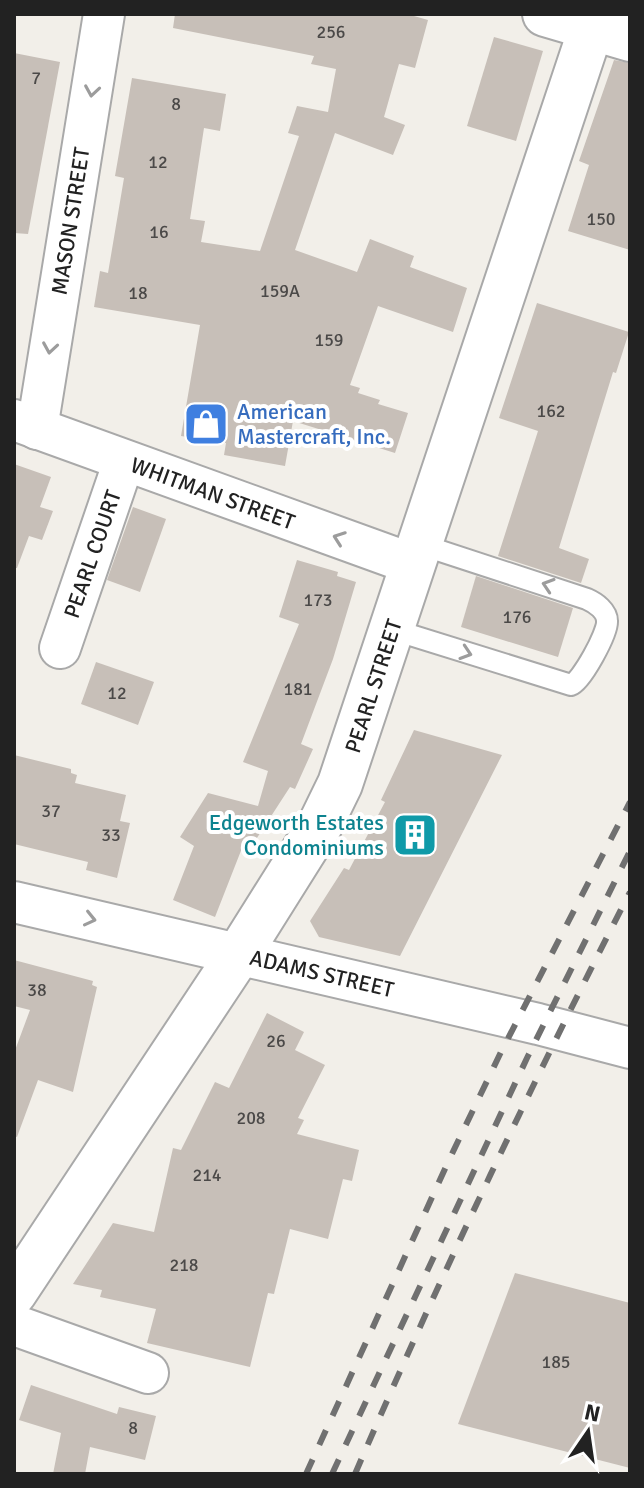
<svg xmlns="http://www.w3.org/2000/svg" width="644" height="1488" font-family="Signika,sans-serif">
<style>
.building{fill:#c7bfb8}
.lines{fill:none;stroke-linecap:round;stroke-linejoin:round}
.service-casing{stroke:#a9a9a9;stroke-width:24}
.minor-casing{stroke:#a9a9a9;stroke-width:44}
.tertiary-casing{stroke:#a9a9a9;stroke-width:48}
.service{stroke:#fff;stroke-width:20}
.minor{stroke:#fff;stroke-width:40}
.tertiary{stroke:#fff;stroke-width:44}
.rail{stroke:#707070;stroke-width:6;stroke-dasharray:16 16;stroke-linecap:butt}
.oneway{stroke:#9c9c9c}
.labels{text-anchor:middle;stroke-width:8;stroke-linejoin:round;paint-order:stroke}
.number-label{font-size:18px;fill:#4b4948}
.street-label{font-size:22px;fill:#222;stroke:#fff}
.shop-label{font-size:22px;fill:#366cbe;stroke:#fff;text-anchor:start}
.culture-label{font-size:22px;fill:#0d838f;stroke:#fff;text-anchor:end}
</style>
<rect width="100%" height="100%" fill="#f2efe9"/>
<g class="building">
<polygon points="175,14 407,14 428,20 415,68 399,64 384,117 405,125 393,155 335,133 295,250 357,272 370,239 414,256 410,267 467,288 453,332 378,306 350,385 360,388 358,393 380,400 378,404 408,413 395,453 293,421 285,466 224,455 226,443 181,436 200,325 94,307 100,271 108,273 124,178 115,176 132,78 226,94 220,131 204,128 190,219 205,221 201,242 260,251 299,136 288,133 297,106 328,112 336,69 311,64 314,56 173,28"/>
<polygon points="494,37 543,51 516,141 467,126"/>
<polygon points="14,53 60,62 28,234 14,233"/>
<polygon points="614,60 630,63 630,250 568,231 589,165 579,161"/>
<polygon points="537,303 629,332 616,373 613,372 559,548 589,559 581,583 498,556 538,431 499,418"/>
<polygon points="14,464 51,477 40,507 53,511 42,540 29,536 17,568 14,568"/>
<polygon points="133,507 166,519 140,592 107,580"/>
<polygon points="297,560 338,572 337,576 356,582 333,659 301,744 313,749 295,789 290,787 251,847 244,843 215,917 173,900 194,846 180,837 208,793 258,806 268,771 243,762 299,624 279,617"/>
<polygon points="476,576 573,608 558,657 461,627"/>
<polygon points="96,662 154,682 138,725 81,704"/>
<polygon points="414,730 502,755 400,956 319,937 310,921 344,868 349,870 385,802 381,800"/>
<polygon points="14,755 71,769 71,773 77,775 75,783 126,795 120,821 130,823 117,878 86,870 88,862 14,844"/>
<polygon points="14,960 93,981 92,985 97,987 73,1092 38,1080 17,1137 14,1136 14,1053 30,1010 14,1006"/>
<polygon points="267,1013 304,1032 295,1050 325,1065 298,1118 304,1120 297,1134 359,1150 352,1181 343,1179 328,1239 290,1229 274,1294 268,1293 250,1367 147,1343 156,1309 100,1297 102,1290 73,1284 113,1223 154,1232 173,1148 181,1150 215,1082 229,1088"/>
<polygon points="515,1273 630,1303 630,1468 458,1424"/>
<polygon points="31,1385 117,1414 119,1407 156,1416 145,1460 90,1447 85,1474 53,1474 61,1433 19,1420"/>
</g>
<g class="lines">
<g class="service-casing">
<path id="service" d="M391 629 571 685C581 682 608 633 607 621 607 611 596 603 587 599L419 544"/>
</g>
<g class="minor-casing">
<g id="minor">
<polyline points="14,420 412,564"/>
<polyline points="37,429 104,14"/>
<polyline points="60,648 124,461"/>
<polyline points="14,902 538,1024 630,1048"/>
<polyline points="14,1325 148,1373"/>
</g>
</g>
<g class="tertiary-casing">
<g id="tertiary">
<polyline points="545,14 630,39"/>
<polyline points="14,1293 239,954 320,825 340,784 596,14"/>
</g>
</g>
<use href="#service" class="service"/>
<use href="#minor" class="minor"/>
<use href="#tertiary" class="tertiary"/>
<g class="rail">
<polyline points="306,1474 449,1160 501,1052 630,802"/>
<polyline points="332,1474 527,1058 630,851"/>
<path d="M355 1474C440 1277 532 1083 630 892"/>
</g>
</g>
<defs><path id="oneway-chevron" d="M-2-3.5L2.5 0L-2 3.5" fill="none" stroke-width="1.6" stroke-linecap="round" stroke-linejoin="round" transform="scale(2)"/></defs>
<g class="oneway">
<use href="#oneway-chevron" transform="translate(92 91) rotate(99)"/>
<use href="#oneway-chevron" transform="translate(50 348) rotate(99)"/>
<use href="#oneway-chevron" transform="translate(339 538) rotate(-160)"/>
<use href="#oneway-chevron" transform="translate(548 585) rotate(-162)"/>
<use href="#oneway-chevron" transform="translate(466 653) rotate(18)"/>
<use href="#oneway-chevron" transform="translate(90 919) rotate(13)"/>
</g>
<defs>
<g id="shop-square" transform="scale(2.3)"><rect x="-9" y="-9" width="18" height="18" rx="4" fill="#3f7fe0" stroke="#fff"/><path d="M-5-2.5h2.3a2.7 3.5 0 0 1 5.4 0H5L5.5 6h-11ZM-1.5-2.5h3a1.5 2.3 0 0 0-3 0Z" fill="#fff"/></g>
<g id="building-square" transform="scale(2.3)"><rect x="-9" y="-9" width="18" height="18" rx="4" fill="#0f9aa8" stroke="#fff"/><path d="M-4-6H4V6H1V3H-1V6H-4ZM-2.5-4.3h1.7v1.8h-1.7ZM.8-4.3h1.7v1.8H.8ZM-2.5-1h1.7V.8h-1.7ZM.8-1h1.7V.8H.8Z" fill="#fff"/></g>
</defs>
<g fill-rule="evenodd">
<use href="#shop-square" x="206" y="424"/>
<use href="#building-square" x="415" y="835"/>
</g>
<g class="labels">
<g class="number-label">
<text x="331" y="38">256</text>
<text x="36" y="84">7</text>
<text x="176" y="110">8</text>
<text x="158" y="168">12</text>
<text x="601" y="225">150</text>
<text x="159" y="238">16</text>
<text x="280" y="297">159A</text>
<text x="138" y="299">18</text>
<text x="329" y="346">159</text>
<text x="551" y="417">162</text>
<text x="318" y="606">173</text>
<text x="517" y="623">176</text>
<text x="298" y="695">181</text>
<text x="117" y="699">12</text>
<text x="51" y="817">37</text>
<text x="111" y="841">33</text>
<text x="37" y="996">38</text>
<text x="276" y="1047">26</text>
<text x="251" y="1124">208</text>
<text x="207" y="1181">214</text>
<text x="184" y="1271">218</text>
<text x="556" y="1368">185</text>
<text x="133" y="1434">8</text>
</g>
<g class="street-label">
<text transform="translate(70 221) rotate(-81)" y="8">MASON STREET</text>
<text transform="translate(213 493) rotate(20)" y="8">WHITMAN STREET</text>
<text transform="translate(92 554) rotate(-71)" y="8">PEARL COURT</text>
<text transform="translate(373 686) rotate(-72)" y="8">PEARL STREET</text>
<text transform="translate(322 973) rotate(13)" y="8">ADAMS STREET</text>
</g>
<g class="shop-label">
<text x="237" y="419">American<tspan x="237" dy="25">Mastercraft, Inc.</tspan></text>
</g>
<g class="culture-label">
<text x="384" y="830">Edgeworth Estates<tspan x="384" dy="25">Condominiums</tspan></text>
</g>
</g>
<rect width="644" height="1488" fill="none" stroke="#222222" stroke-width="32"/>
<g transform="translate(588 1432) rotate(13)" stroke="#ffffff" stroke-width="6" paint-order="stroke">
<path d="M0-6L14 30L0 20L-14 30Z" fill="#222222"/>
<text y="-12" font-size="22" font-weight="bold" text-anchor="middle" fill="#222222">N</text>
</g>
</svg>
